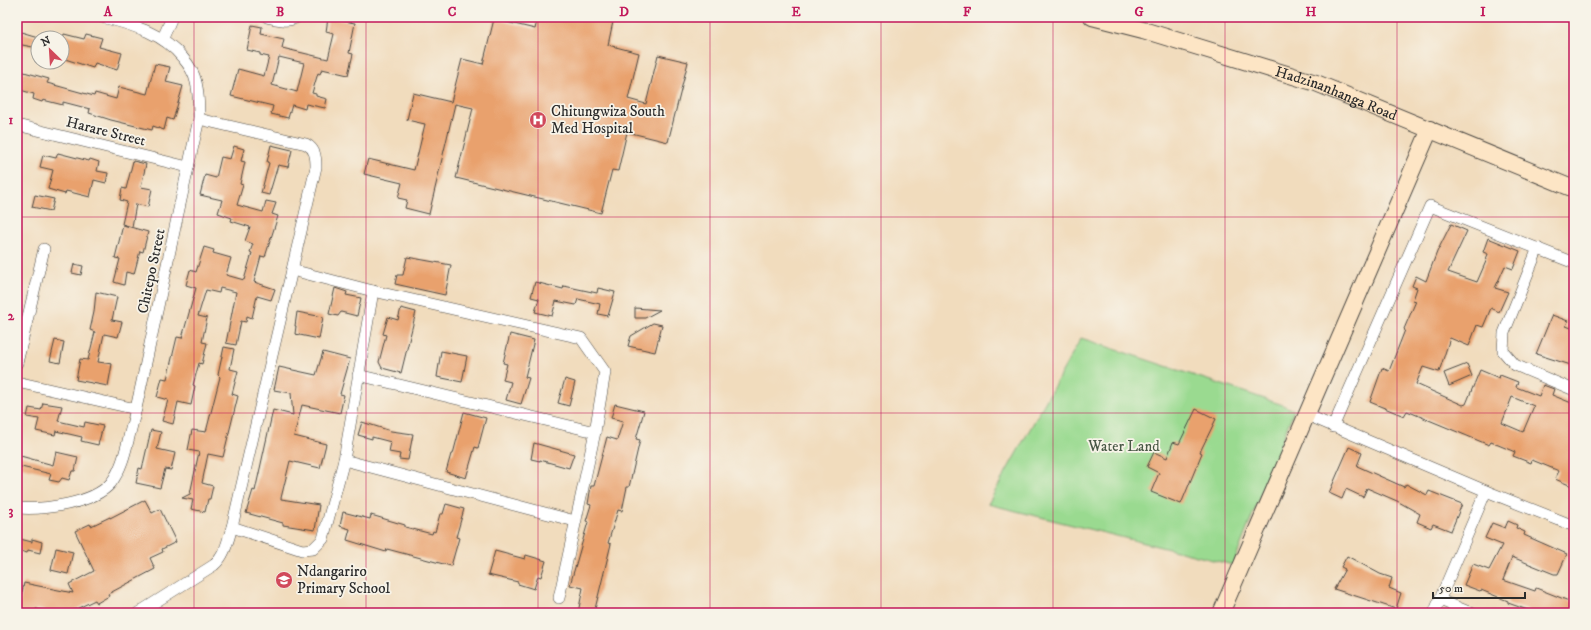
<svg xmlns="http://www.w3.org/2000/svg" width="1591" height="630" font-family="'IM FELL DW Pica',serif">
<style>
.green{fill:#9ada90;stroke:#62825e}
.building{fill:#e9a16d;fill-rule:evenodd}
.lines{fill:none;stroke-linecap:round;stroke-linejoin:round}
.street-casing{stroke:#494641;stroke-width:12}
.secondary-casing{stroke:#494641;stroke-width:18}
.street{stroke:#fff;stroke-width:11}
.secondary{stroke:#fde5c5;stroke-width:16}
.grid{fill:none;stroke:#c2185b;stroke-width:1;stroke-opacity:0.55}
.labels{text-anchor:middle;stroke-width:3.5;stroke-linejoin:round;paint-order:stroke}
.street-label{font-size:15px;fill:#2b2b2b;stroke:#f7f3e8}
.poi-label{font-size:15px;fill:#2b2b2b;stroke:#f7f3e8;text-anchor:start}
.park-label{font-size:15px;fill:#475744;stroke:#f7f3e8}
.neatline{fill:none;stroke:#c2185b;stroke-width:1.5}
.grid-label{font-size:13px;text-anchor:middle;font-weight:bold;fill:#c2185b}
</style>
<rect width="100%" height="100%" fill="#f7f3e8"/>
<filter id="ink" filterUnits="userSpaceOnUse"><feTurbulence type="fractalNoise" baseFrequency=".025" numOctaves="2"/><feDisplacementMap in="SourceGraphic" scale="8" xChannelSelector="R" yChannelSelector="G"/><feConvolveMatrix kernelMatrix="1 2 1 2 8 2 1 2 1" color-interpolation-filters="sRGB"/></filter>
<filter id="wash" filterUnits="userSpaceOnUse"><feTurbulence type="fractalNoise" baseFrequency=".012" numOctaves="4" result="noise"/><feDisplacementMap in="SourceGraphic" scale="16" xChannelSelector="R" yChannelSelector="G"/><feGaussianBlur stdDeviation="0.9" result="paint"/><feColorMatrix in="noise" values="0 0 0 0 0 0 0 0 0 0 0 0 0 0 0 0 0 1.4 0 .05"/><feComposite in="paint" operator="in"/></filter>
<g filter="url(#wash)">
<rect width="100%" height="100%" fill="#f1dcbd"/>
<polygon class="green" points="1081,338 1280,404 1294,410 1233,565 988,504"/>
<g id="blocks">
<g class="building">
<polygon points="538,17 614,17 608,45 639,53 628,99 646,104 658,55 688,62 668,142 627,132 618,171 612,170 601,213 456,178 473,108 455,104 429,214 405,208 407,200 398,198 402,183 364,174 368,159 414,170 425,124 407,120 413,93 451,102 462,59 483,64 494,19 535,29"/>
<path d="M328 18 355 23 349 53 353 54 348 75 322 69 320 74 318 73 312 93 316 94V96L327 99 325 108 306 104 305 109 292 105 288 118 271 114 273 106 231 96 238 69 264 76 269 57 260 55V53L247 50 252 25 262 27 261 34 284 39 282 48 328 59 334 34 326 32ZM279 57 304 63 297 92 272 85Z"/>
<polygon points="21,32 38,37 38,48 17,44"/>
<polygon points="64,34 84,39 86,34 102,38 99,47 122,53 117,70 95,63 93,68 62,58 62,41"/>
<polygon points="155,64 170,67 166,82 183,86 173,120 167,118 164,130 153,126 152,130 111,120 89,113 90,109 63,102 63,105 43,100 42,102 33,99 34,94 17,89 17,70 49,79 47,83 94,96 95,93 116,99 119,87 147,94"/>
<polygon points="271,145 292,150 288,167 278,165 269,195 261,193 269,163 267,162"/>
<polygon points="234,146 244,149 241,161 245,162 240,184 243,185 237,205 263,212 266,201 276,203 272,214 278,216 265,257 261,256 254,282 275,289 271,300 257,296 252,318 247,316 246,322 241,321 236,345 226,343 236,292 220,288 219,293 206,290 198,316 207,318 202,342 207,343 202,364 199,363 193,385 195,386 191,405 178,402 173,424 162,421 168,400 157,397 162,378 167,379 177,337 182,338 196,288 186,285 190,270 196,272 204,247 214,250 213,253 231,258 226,275 244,280 252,253 250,252 253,244 245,241 250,227 231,221 232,218 218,213 222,200 200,195 205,175 216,178 221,157 230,159"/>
<polygon points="58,153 89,161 90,159 99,162 97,171 108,173 106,183 94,180 90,197 66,191 65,194 48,189 53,170 40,167 43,155 56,158"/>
<polygon points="133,161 146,164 141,187 152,189 148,207 136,204 132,227 122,224 127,202 120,200 122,188 126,189"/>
<polygon points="35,195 54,199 51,211 32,207"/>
<path d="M1451 224 1467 231 1448 272 1477 282 1487 259H1486L1488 254 1483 252 1488 238 1520 251 1513 269 1505 266 1495 288 1508 292 1499 312 1491 308 1483 327 1477 325 1469 346 1450 338 1439 372 1423 367 1416 384 1463 405 1466 404 1480 370 1499 378 1500 375 1518 382 1516 387 1539 396 1543 385 1554 389 1552 395 1574 404V487L1555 479 1559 471 1532 460 1531 463 1513 456 1515 452 1491 442 1489 445 1407 411 1404 416 1370 402 1382 368 1389 371 1405 330 1404 329 1416 301 1413 300 1417 288 1412 286 1416 276 1426 281 1437 252ZM1512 397 1534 406 1523 432 1502 423Z"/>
<polygon points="123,225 148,232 143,252 140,251 134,274 126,272 124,285 114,282 120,259 115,258"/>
<polygon points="407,257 451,265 445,295 395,284 397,275 403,275"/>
<polygon points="74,264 83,266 81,275 72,273"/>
<polygon points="535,282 563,289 564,286 597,293 598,288 615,292 608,316 598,314 600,304 578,299 576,305 556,301 552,316 535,312 539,299 531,297"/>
<polygon points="335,288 347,292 346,295 361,298 357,316 341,312 338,316 329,314"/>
<polygon points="96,292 117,297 112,320 122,322 118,337 104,334 98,362 112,364 108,386 76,380 80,359 88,360 95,332 90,330 94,312"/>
<polygon points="401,308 416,312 401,373 382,368 379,362 386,335 383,334 388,317 398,320"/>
<polygon points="635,308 660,310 645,318 635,318"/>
<polygon points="297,312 323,317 319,339 295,334 296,326 295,326"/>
<polygon points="1552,315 1568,321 1566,326 1574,329 1574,366 1536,354"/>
<polygon points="653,323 662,325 655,352 628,346 631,336"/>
<polygon points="510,334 534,340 525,377 529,378 521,404 506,400 511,382 503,380 507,364 503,363"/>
<polygon points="55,340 64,342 60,363 50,361"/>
<polygon points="224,347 234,349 230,369 238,371 232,394 238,396 223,457 208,454 202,483 213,486 210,499 208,499 205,512 191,509 193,500 182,498 190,494 199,452 188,450 192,430 206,432 220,377 218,375"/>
<polygon points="441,351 467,356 462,382 437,377"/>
<polygon points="323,352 350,359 340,394 344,395 340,413 302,405 294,436 326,444 320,468 290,461 281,498 281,499 319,505 315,530 283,525 283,523 246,513 253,490 255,491 273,410 293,415 291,393 274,390 279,367 316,375"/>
<polygon points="1467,364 1472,376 1449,386 1444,373"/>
<polygon points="565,379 575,382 569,406 558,403"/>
<polygon points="43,403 62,406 58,421 84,427 85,422 103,426 98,445 81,441 82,437 56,431 55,435 36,431 39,419 27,417 29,408 41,410"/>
<polygon points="615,404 644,411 636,439 640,440 629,487 627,487 622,511 618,510 608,543 611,544 594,613 578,613 583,588 570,585 588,522 586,521 591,505 588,504 591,486 594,486 607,437 617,440 623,421 611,418"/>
<polygon points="1196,409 1216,419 1200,452 1202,453 1181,504 1151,492 1159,473 1147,467 1154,452 1167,458 1173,442 1179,444"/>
<polygon points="464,412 486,418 478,448 475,447 466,478 446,472 451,454 453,454"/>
<polygon points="362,422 391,431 413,434 408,460 399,459 400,454 389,452 391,442 372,437 372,439 358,435"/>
<polygon points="151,430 161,432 157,449 175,453 171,470 165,469 160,488 136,483 139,468 142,469"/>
<polygon points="534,443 574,454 569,468 540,460 540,461 531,459"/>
<polygon points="1349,447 1362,453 1357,466 1404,487 1406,484 1427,495 1429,491 1462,504 1451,531 1433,524 1431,528 1417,522 1420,514 1397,501 1367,488 1363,497 1346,489 1342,499 1329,493"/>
<polygon points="56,452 78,457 75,471 72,471 69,480 62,478 59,482 49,480 51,474 17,466 17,455 53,465"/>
<polygon points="145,500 152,513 160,509 176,542 162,549 163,552 150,558 155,569 108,594 109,596 97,603 95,600 68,613 55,613 36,609 35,613 18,611 24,583 73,593 69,584 94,571 75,531 90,524 91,526 110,517 110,518"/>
<polygon points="446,504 464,509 456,537 459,538 451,566 387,549 386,552 347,540 350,529 340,526 343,512 370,519 371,515 405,525 405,527 432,534 433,531 435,532 440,514 443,514"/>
<polygon points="1508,521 1517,525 1516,528 1525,532 1524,535 1567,554 1558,574 1554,574 1512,557 1503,580 1535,591 1536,588 1574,603 1574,613 1536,613 1508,603 1508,601 1481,590 1480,591 1464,585 1473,564 1489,570 1502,545 1485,538 1492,523 1505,528"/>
<polygon points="20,539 32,542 32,539 42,542 40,553 28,550 27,553 17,550"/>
<polygon points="56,548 73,552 68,574 51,570"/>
<polygon points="495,551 525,559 526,555 546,561 541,577 538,576 534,589 518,584 518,582 488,575"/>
<polygon points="1347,556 1380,574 1392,578 1389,588 1401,593 1396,609 1334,589 1345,569 1341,567"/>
</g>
</g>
</g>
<g filter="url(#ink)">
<use href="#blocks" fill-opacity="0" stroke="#494641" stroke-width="1"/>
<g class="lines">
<g class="street-casing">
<g id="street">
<path d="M267 17C277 19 287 23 297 17"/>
<polyline points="163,38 172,17"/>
<polyline points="17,125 188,167"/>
<polyline points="1538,248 1504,333 1503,351 1515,365 1574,390"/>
<polyline points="292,270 373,291 581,338 605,372 595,432 559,598"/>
<polyline points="17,363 44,249"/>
<polyline points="358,375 595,432"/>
<polyline points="17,382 136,409"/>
<polyline points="1307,415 1486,491 1574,526"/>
<polyline points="1333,427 1430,206 1574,263"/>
<polyline points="344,460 575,521"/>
<path d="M17 508C43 510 93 504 111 483 123 467 126 448 131 429 137 406 142 382 147 358 164 278 181 198 199 119 199 107 199 94 196 82 194 73 189 65 183 58 162 32 132 25 102 17"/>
<polyline points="232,527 302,550 313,549 323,539 344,460 373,291"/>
<polyline points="1440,600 1471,613"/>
<path d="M138 613 214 565C225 556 228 540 232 527L316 167C316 156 315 149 306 144L199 119"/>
<polyline points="1434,613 1486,491"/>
</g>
</g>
<g class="secondary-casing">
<g id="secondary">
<path id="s1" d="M1092 17 1143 30 1316 83 1574 189"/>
<polyline points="1221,613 1430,129"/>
</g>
</g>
<use href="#street" class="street"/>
<use href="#secondary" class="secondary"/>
</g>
</g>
<path class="grid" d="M194 17V613M366 17V613M538 17V613M710 17V613M881 17V613M1053 17V613M1225 17V613M1397 17V613M17 217H1574M17 413H1574"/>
<defs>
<g id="hospital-disc" transform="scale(0.9)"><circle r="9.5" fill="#d1495b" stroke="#f7f3e8"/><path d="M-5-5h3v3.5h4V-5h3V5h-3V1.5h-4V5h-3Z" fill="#fff"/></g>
<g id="school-disc" transform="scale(0.9)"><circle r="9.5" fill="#d1495b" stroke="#f7f3e8"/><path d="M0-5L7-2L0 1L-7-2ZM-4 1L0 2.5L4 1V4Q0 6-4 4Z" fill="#fff"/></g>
</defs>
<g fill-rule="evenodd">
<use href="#hospital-disc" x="538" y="120"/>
<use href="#school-disc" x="284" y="580"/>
</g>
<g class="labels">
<g class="street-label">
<text dy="5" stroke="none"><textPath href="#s1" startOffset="256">Hadzinanhanga Road</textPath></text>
<text transform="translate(106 131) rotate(14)" y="5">Harare Street</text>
<text transform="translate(151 271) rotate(-78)" y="5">Chitepo Street</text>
</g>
<g class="poi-label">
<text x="551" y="116">Chitungwiza South<tspan x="551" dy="17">Med Hospital</tspan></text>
<text x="297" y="576">Ndangariro<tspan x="297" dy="17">Primary School</tspan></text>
</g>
<g class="park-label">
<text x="1124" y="451">Water Land</text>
</g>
</g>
<rect width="1591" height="630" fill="none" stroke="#f7f3e8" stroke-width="44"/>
<g transform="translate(50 50) rotate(335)"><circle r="19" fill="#f7f3e8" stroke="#a5a39c"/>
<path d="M0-3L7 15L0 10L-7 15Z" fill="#d1495b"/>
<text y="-6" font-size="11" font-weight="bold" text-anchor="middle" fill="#2b2b2b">N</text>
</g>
<path d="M1433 592v6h92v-6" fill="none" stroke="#2b2b2b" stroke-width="2"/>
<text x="1439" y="592" font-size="12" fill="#2b2b2b" stroke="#f7f3e8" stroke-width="3" paint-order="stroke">50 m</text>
<rect x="22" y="22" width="1547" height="586" class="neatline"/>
<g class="grid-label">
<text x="108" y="16">A</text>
<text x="280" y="16">B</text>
<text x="452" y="16">C</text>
<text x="624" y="16">D</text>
<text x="796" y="16">E</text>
<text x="967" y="16">F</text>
<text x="1139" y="16">G</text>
<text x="1311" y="16">H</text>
<text x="1483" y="16">I</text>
<text x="11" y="124">1</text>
<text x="11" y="320">2</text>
<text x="11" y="515">3</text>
</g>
</svg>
